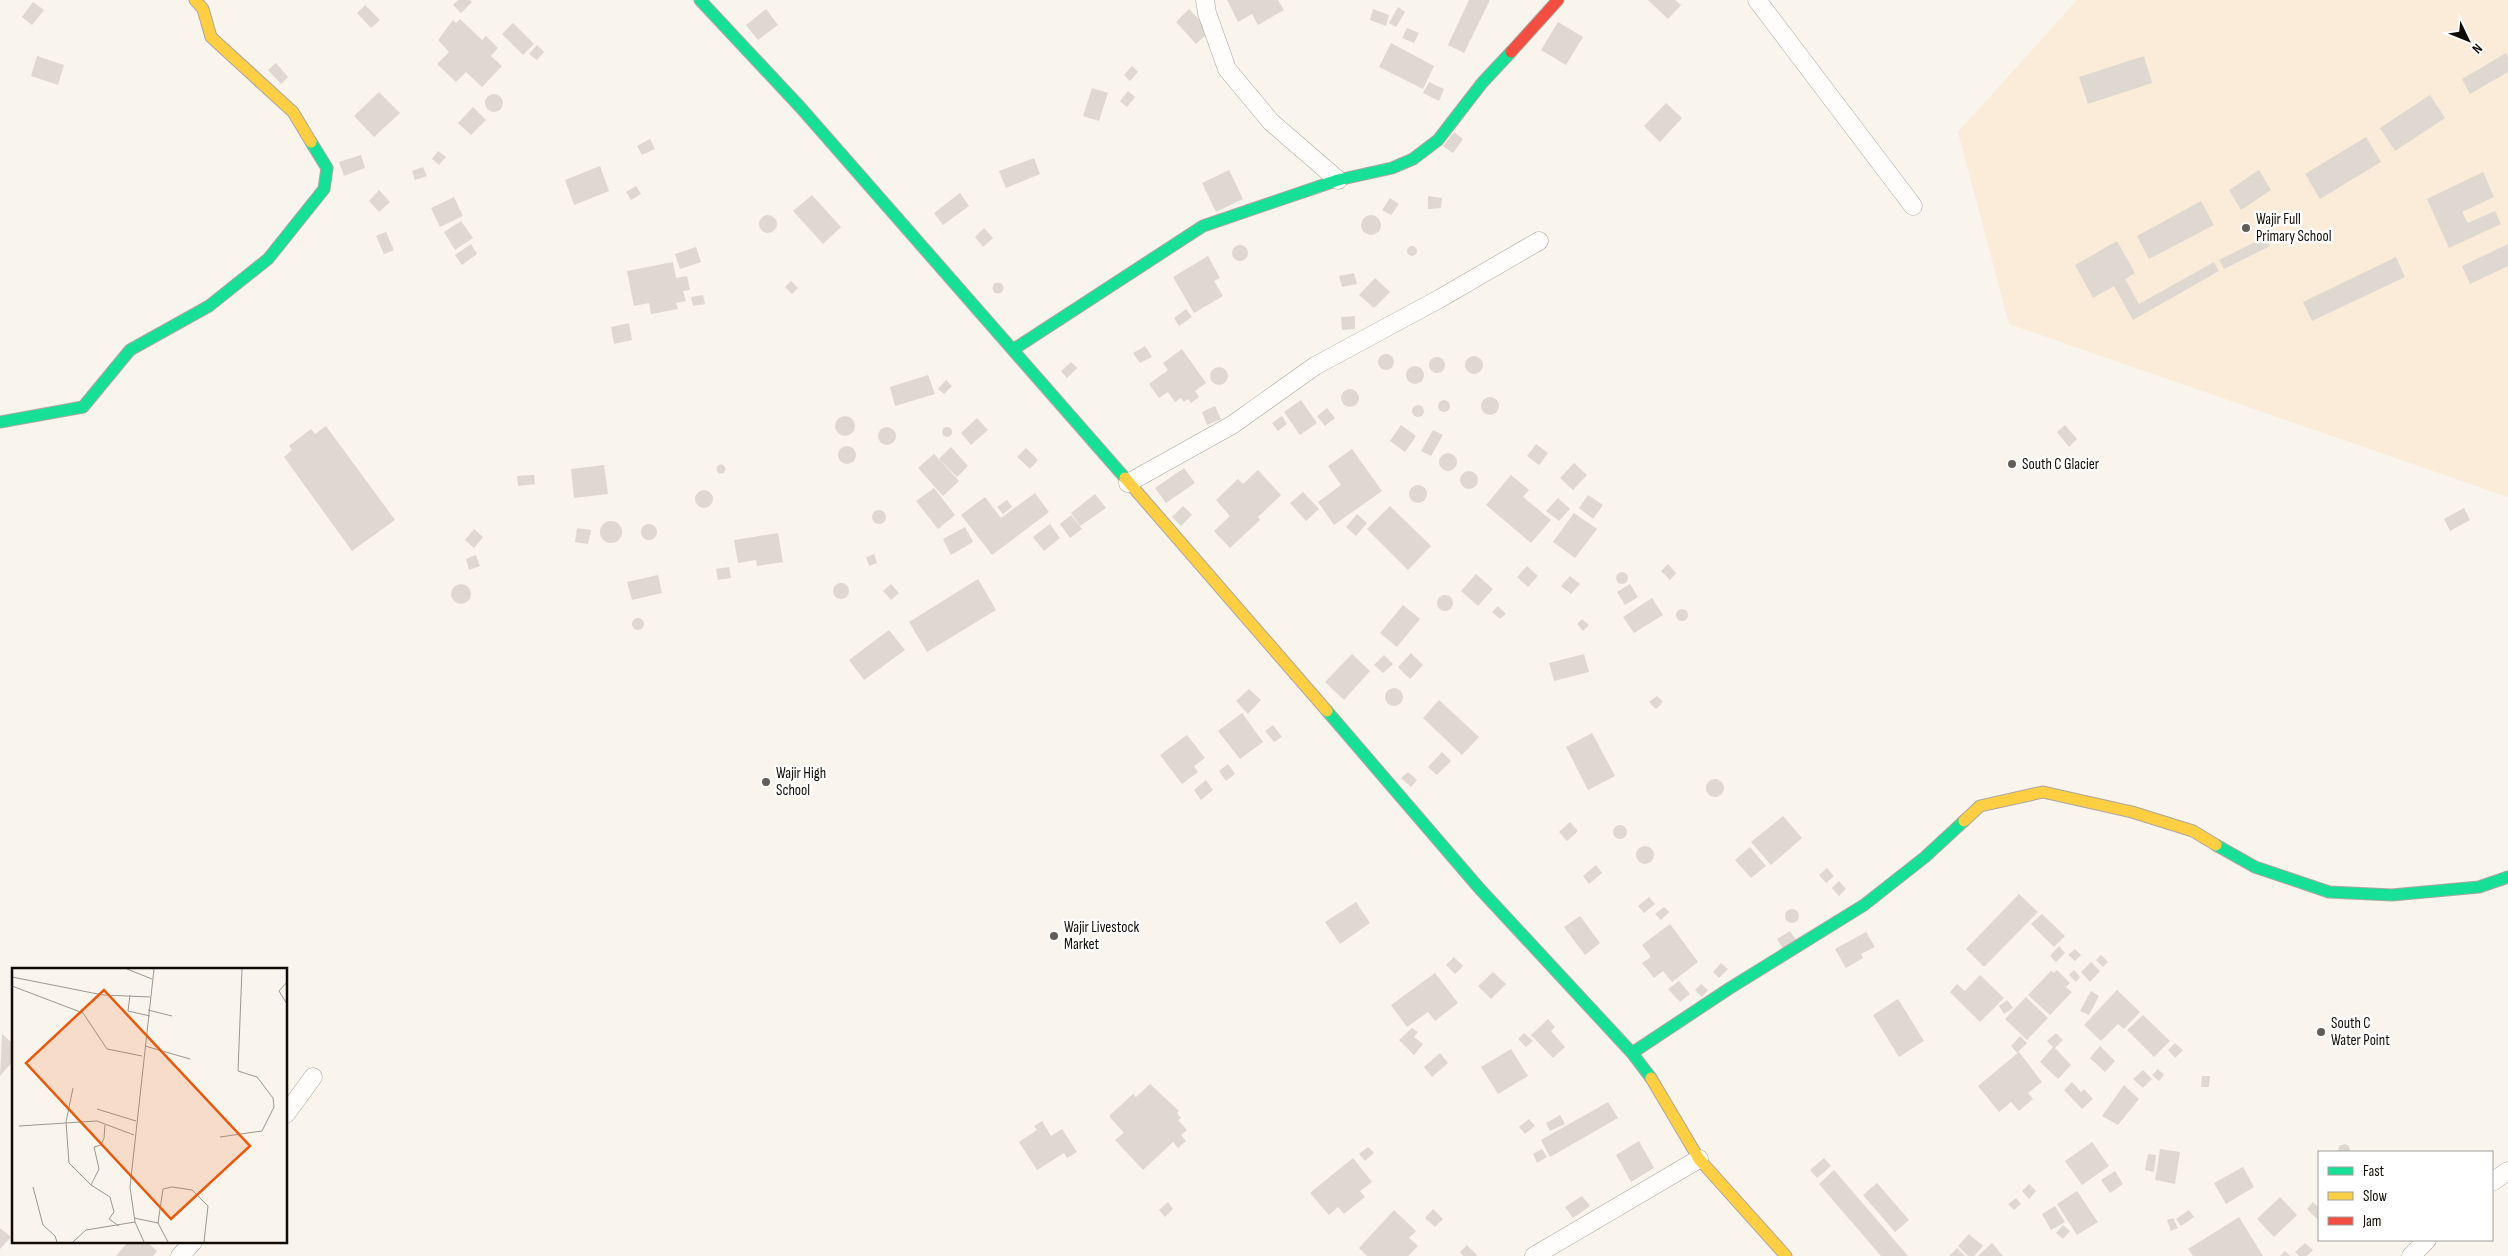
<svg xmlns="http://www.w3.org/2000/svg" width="2508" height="1256" font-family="'Sofia Sans Condensed',sans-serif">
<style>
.built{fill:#faecd8}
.building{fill:#ded8d0}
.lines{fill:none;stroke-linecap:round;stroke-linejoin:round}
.street-casing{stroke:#aba69f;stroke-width:19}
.fast-casing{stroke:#aba69f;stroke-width:13}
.slow-casing{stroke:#aba69f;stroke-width:13}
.jam-casing{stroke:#aba69f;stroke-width:13}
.street{stroke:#fefdfc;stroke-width:18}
.fast{stroke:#16e098;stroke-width:11}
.slow{stroke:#ffcf43;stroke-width:11}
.jam{stroke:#f24e42;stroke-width:11}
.poi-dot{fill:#625d55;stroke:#fff;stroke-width:2}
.labels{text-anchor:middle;stroke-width:5;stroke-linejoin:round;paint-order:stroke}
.poi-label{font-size:15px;fill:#100b04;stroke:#fff;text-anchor:start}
.inset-road{fill:none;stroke:#9c978f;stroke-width:1}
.view{fill:#e8590c;fill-opacity:0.15;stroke:#e8590c;stroke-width:2.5}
.inset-edge{fill:none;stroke:#100b04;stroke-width:2.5}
</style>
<rect width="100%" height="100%" fill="#f9f4ec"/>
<polygon class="built" points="2077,0 2508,0 2508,497 2009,324 1958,132"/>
<g class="building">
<polygon points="458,0 470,0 472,2 461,13 453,5"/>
<polygon points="1227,0 1278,0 1284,10 1258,25 1252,14 1238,22"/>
<polygon points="1469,0 1490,0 1464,53 1448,45"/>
<polygon points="1648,0 1675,0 1681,5 1668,19"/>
<polygon points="33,2 44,10 32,25 22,17"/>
<polygon points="365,5 380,20 371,28 357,13"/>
<polygon points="1398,7 1405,12 1396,27 1389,23"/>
<polygon points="766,9 778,25 758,40 746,25"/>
<polygon points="1189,9 1210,31 1196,44 1176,22"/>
<polygon points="1373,9 1389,15 1386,26 1370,20"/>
<polygon points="460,19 482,40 486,36 498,48 491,56 502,66 482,87 466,72 456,82 437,64 449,52 438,40 453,20 456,23"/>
<polygon points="1558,22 1583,37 1566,65 1541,50"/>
<polygon points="513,23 534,44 523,55 502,34"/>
<polygon points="1407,28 1419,33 1414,43 1402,38"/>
<polygon points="1391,43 1434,66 1423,89 1379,67"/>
<polygon points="537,45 544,52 537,60 529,54"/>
<polygon points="2506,53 2508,57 2508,72 2470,94 2462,79"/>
<polygon points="37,56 64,65 58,85 31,76"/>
<polygon points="2144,56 2152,83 2088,104 2079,77"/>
<polygon points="276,63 288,77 281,84 268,70"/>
<polygon points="1132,66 1138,72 1130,81 1124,75"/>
<polygon points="1429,82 1444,89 1439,101 1423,93"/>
<polygon points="1092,88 1108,93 1099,121 1083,116"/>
<polygon points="1128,91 1135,97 1127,107 1120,101"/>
<polygon points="379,92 400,113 374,137 354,116"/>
<circle cx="494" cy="103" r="9"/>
<polygon points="2430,95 2445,118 2395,151 2380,128"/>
<polygon points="1666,103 1682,118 1660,142 1644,126"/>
<polygon points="473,107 486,120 471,135 458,123"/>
<polygon points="1454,132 1463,139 1453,153 1443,146"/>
<polygon points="2366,137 2381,162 2320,199 2305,174"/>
<polygon points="650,139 655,149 642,155 637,146"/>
<polygon points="438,151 446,157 439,165 432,159"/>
<polygon points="361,155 365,168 344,176 339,162"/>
<polygon points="1034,158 1040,174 1006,188 999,171"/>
<polygon points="600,166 609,191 574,205 565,180"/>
<polygon points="423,167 427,176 415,180 412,171"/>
<polygon points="1229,170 1243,199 1216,212 1202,183"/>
<polygon points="2259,170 2271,190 2241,210 2229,190"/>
<polygon points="2483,172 2494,197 2462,212 2468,223 2495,211 2501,224 2449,248 2427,199"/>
<polygon points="636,186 641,194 631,200 626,192"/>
<polygon points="379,190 390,202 379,212 369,201"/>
<polygon points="960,193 969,206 943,225 934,213"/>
<polygon points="812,195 841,227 823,244 793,211"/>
<polygon points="1428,196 1442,198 1441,208 1428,209"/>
<polygon points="454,197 463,216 440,227 431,208"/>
<polygon points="1390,198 1399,204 1391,215 1382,210"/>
<polygon points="2201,201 2214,225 2149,259 2137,236"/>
<circle cx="768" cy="224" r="9"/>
<circle cx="1371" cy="225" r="10"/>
<polygon points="461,221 473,238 455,250 444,232"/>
<polygon points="984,228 993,238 983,247 975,237"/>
<polygon points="386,232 394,250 384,254 376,236"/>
<polygon points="2265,237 2270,246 2224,269 2219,260"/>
<polygon points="2117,241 2135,273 2125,279 2139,304 2214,262 2219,271 2133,320 2114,286 2093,298 2075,265"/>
<polygon points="471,244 477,254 462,265 455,255"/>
<polygon points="2508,244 2508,266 2470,284 2462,266"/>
<circle cx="1240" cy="253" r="8"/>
<circle cx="1412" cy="251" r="5"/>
<polygon points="696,247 701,262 680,269 675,254"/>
<polygon points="1208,256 1220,278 1214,281 1223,296 1194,313 1173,277"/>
<polygon points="2396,257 2405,277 2312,321 2303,302"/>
<polygon points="673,262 676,278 687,276 690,290 683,291 686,301 676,303 678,309 651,314 649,303 634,306 627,271"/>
<polygon points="1354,273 1357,284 1342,287 1339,276"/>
<polygon points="1375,278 1390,292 1374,308 1359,295"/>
<polygon points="791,281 798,288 792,294 785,287"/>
<circle cx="998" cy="288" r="5.5"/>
<polygon points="703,295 705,304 693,306 691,297"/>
<polygon points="1186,309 1192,317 1179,326 1174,318"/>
<polygon points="1355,316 1355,329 1342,330 1341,317"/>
<polygon points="629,323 632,340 614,344 611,327"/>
<polygon points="1145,346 1152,357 1140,363 1133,353"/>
<polygon points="1182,349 1206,383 1195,391 1199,397 1191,403 1188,399 1184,402 1181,398 1175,402 1168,392 1159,398 1149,384 1168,370 1163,363"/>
<circle cx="1386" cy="362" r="8"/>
<circle cx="1474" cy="365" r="9"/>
<circle cx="1437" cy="365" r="8"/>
<polygon points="1071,362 1077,368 1067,378 1061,371"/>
<circle cx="1415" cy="375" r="9"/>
<circle cx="1219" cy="376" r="9"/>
<polygon points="928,375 935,394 895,406 890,387"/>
<polygon points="946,380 952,386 944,394 938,389"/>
<circle cx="1350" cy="398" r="9"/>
<circle cx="1490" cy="406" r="9"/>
<circle cx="1444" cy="406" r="6"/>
<polygon points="1301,400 1317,423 1300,435 1284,412"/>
<circle cx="1418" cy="411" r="6"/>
<polygon points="1215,406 1221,419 1207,425 1202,412"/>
<polygon points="1327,408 1335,418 1325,426 1317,416"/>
<circle cx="845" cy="426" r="10"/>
<polygon points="1282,416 1287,424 1278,431 1272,423"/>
<polygon points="977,418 988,430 971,445 961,433"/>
<polygon points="1401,425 1416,436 1405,452 1390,441"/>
<polygon points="2065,425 2077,439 2069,447 2057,432"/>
<polygon points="326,426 395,520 352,551 284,457 292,450 289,446 311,429 315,434"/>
<circle cx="947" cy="432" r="5"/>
<circle cx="887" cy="436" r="9"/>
<polygon points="1433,430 1443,435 1431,456 1421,451"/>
<polygon points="1536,444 1548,453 1539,465 1527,456"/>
<circle cx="847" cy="455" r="9"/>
<polygon points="951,447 968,466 957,477 939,459"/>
<polygon points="1026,448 1038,460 1030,469 1017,457"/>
<polygon points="1352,449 1382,491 1334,525 1318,502 1341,485 1328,466"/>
<circle cx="1448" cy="462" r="9"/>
<polygon points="934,454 959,481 943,496 918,468"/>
<polygon points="1574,463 1587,475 1573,490 1560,478"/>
<circle cx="721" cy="469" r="4.5"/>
<polygon points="604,465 608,494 574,498 571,469"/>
<polygon points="1184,468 1195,483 1166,503 1155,488"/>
<polygon points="1258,470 1281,495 1258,517 1260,520 1230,548 1214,531 1230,516 1216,500 1238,479 1243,484"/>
<circle cx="1469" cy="480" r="9"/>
<polygon points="534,475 535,484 518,486 517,476"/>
<polygon points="1511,475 1529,490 1523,497 1551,520 1531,543 1486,505"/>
<circle cx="1418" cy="494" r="9"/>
<polygon points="934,488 955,515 938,529 916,501"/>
<circle cx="704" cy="499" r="9"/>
<polygon points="1303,492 1319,509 1306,521 1290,503"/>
<polygon points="1035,493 1049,512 992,555 961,515 985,497 1001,518"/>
<polygon points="1095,494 1106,508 1080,526 1071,513"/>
<polygon points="1588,495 1603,505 1593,519 1579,508"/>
<polygon points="1558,498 1570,509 1559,521 1546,511"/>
<polygon points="1007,500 1012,507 1003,514 997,507"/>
<polygon points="1183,506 1192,515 1181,526 1172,517"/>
<polygon points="1390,506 1431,546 1408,570 1367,529"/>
<polygon points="2464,508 2470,520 2450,531 2444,519"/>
<circle cx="879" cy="517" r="7"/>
<polygon points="1574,513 1597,529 1575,558 1553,542"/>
<polygon points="1357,514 1367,523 1356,536 1346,527"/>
<polygon points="1071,515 1082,529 1070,538 1060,524"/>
<circle cx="611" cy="532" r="11"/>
<circle cx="649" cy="532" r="8"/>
<polygon points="1050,524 1060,538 1044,551 1033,537"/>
<polygon points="965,527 973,542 951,555 943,539"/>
<polygon points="577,528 591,530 588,544 575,542"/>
<polygon points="474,529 483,537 474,548 465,540"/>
<polygon points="778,533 783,562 757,566 756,560 738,563 734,540"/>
<polygon points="874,554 877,563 869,566 866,557"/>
<polygon points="476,555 480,566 469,570 466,559"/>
<polygon points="1668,564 1676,573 1670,580 1661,571"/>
<polygon points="1527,566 1538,576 1528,587 1517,577"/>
<polygon points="729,567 731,578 718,580 716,569"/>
<circle cx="1622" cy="578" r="6"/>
<polygon points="1476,574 1493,589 1478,606 1461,591"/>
<polygon points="658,575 662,593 632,600 627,582"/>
<polygon points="1570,576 1580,584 1571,594 1561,586"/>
<polygon points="978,579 996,610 927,652 909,622"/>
<circle cx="841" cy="591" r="8"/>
<polygon points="891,584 899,593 891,600 883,591"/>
<polygon points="1630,584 1638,597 1625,605 1617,592"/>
<circle cx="461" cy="594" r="10"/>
<circle cx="1445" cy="603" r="8"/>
<polygon points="1652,598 1663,615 1634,633 1623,617"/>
<polygon points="1403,605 1420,619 1397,647 1380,633"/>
<polygon points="1498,606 1506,614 1500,619 1492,612"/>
<circle cx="1682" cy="615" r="6"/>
<circle cx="638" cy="624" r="6"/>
<polygon points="1582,619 1589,625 1583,631 1577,624"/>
<polygon points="889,630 905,650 864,680 849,660"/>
<polygon points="1411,653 1423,665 1410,679 1398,667"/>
<polygon points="1352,654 1370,671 1344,700 1325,682"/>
<polygon points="1584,654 1589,672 1554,681 1549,663"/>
<polygon points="1384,655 1393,664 1383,673 1374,665"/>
<circle cx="1394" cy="697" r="9"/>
<polygon points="1249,689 1261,700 1248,714 1236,701"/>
<polygon points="1657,696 1663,702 1656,709 1649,702"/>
<polygon points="1439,700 1479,737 1462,755 1423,718"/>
<polygon points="1242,713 1263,742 1240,759 1218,731"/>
<polygon points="1273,725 1282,737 1274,742 1265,731"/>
<polygon points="1592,733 1615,776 1588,790 1566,747"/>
<polygon points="1187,735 1205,758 1194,766 1198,772 1182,784 1160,755"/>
<polygon points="1442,752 1451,761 1437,775 1428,767"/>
<polygon points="1228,764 1235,774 1226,781 1219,771"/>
<polygon points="1408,772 1417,780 1411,787 1401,778"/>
<circle cx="1715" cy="788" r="9"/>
<polygon points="1206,780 1213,790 1201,800 1194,790"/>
<polygon points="1783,816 1802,838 1771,865 1751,842"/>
<polygon points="1570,822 1578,831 1567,841 1559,832"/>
<circle cx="1620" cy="832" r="7"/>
<circle cx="1645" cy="855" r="9"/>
<polygon points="1750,847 1766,866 1751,878 1735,860"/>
<polygon points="1596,865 1602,873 1589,884 1583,876"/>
<polygon points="1827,868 1834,876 1826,883 1819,875"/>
<polygon points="1839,881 1846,889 1839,896 1832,888"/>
<polygon points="2019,894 2038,912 1984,967 1966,949"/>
<polygon points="1649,897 1655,904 1644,913 1638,906"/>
<polygon points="1356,902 1370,923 1340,944 1325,922"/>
<polygon points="1664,907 1669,912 1661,920 1655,914"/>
<circle cx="1792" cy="916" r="7"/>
<polygon points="2042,914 2065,936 2054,947 2031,924"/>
<polygon points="1580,916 1600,943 1585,955 1564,927"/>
<polygon points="1670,924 1698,962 1672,982 1663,971 1654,978 1642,963 1651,957 1642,945"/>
<polygon points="1790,931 1796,940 1783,949 1777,939"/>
<polygon points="1866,932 1875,947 1861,954 1863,958 1846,968 1835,949"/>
<polygon points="2059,946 2065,953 2056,962 2050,956"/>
<polygon points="2075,949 2081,955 2075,961 2068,955"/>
<polygon points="2101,955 2108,962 2103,967 2096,960"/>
<polygon points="1454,957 1463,966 1455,974 1446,965"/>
<polygon points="2091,962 2100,971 2090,982 2081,972"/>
<polygon points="1721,963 1728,969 1719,978 1713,972"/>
<polygon points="2057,970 2070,983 2066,987 2072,992 2050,1015 2028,995 2051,971 2054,973"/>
<polygon points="2074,970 2080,977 2076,982 2069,975"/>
<polygon points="1493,972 1506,984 1491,999 1478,986"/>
<polygon points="1435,973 1458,1003 1435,1021 1428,1012 1407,1027 1391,1005"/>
<polygon points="1980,975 2004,998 1980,1022 1950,992 1957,984 1965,991"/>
<polygon points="1679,981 1690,994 1680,1002 1668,989"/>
<polygon points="1701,984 1708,990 1702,997 1695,990"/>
<polygon points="2117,990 2140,1012 2124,1029 2118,1024 2101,1041 2084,1025"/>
<polygon points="2091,991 2099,996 2089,1015 2080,1011"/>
<polygon points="2026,997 2048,1018 2027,1040 2005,1019"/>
<polygon points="1898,999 1924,1041 1899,1057 1873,1015"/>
<polygon points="2007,1000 2013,1008 2004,1014 1999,1006"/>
<polygon points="2143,1015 2170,1041 2154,1057 2127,1030"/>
<polygon points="1548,1019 1555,1027 1551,1031 1565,1047 1553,1058 1531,1035"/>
<polygon points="1412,1028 1418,1032 1414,1037 1423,1044 1414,1055 1399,1040"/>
<polygon points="1524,1033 1533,1041 1526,1047 1518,1039"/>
<polygon points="2056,1033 2063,1040 2055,1048 2071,1065 2058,1079 2040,1062 2053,1047 2047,1041"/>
<polygon points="2,1034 14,1045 14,1060 0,1076"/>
<polygon points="2020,1036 2027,1043 2017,1053 2011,1046"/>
<polygon points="2175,1043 2183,1050 2175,1058 2168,1050"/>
<polygon points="2100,1046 2115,1061 2105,1072 2090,1058"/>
<polygon points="1511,1049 1528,1076 1498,1094 1481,1067"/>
<polygon points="2019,1052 2042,1082 2028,1093 2033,1099 2019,1111 2011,1102 1999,1112 1978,1086"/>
<polygon points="1440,1053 1448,1063 1432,1077 1424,1067"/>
<polygon points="2158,1069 2164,1075 2159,1081 2152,1075"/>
<polygon points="2143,1070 2152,1079 2143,1088 2133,1079"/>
<polygon points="2202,1076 2210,1076 2209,1087 2201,1087"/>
<polygon points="2072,1082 2081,1092 2084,1089 2093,1099 2082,1109 2064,1090"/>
<polygon points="1150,1084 1179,1111 1177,1113 1181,1118 1178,1120 1187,1130 1181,1135 1186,1141 1178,1148 1173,1142 1143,1170 1115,1140 1124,1133 1109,1116 1133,1094 1136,1097"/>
<polygon points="2124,1085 2139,1099 2118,1125 2102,1116"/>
<polygon points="1608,1102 1618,1118 1550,1157 1541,1140"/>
<polygon points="1560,1115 1565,1124 1550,1131 1546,1123"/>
<polygon points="1529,1119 1535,1126 1525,1134 1519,1127"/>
<polygon points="1042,1121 1051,1136 1062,1129 1077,1152 1067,1158 1064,1153 1037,1170 1019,1142 1037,1130 1034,1126"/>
<polygon points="1639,1141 1654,1168 1631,1182 1616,1155"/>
<polygon points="2092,1142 2109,1166 2082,1185 2065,1161"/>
<polygon points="2345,1144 2349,1146 2350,1152 2338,1152 2339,1146"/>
<polygon points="1368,1147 1374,1153 1365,1161 1359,1154"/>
<polygon points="1542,1149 1547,1157 1537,1163 1533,1154"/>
<polygon points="2160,1149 2180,1152 2175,1184 2155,1180"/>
<polygon points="2148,1154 2156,1155 2154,1172 2145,1170"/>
<polygon points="1353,1158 1372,1182 1360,1191 1365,1197 1344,1214 1338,1207 1329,1215 1310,1193"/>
<polygon points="1824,1158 1831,1166 1817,1178 1810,1170"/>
<polygon points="2243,1167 2254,1187 2226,1204 2214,1183"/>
<polygon points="1834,1170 1908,1256 1881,1256 1819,1184"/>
<polygon points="2115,1171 2123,1184 2110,1193 2101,1180"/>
<polygon points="1877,1183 1909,1220 1895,1232 1863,1195"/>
<polygon points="2029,1184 2036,1191 2029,1199 2022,1191"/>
<polygon points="2077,1191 2098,1222 2077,1235 2057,1204"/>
<polygon points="1582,1196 1590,1206 1573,1218 1565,1207"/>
<polygon points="2280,1197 2297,1215 2274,1237 2257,1219"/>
<polygon points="2016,1198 2021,1204 2014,1210 2008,1204"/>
<polygon points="1168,1202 1173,1209 1165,1217 1159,1210"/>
<polygon points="2313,1202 2319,1208 2319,1221 2307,1209"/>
<polygon points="2055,1206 2065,1222 2051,1230 2042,1214"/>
<polygon points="1433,1209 1443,1219 1435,1227 1425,1218"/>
<polygon points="1394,1210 1416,1231 1409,1238 1418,1246 1408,1256 1367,1256 1359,1248"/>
<polygon points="2189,1210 2194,1217 2181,1226 2176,1219"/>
<polygon points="2239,1217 2263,1256 2193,1256 2188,1249"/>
<polygon points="2173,1218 2178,1228 2171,1231 2167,1220"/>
<polygon points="2063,1225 2070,1231 2063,1239 2056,1233"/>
<polygon points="0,1228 11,1237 0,1249"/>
<polygon points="1969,1234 1983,1246 1974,1256 1968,1256 1958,1246"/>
<polygon points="128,1242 147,1242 157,1251 153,1256 116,1256"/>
<polygon points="1992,1243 2003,1256 1978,1256"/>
<polygon points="2305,1243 2313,1250 2307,1256 2299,1256 2295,1252"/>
<polygon points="1467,1245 1477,1255 1476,1256 1463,1256 1460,1252"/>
<polygon points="1957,1248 1965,1256 1949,1256"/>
<polygon points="2285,1251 2290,1256 2280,1256"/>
</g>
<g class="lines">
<g class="street-casing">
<g id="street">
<polyline points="1205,0 1207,13 1227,69 1271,122 1338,180"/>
<polyline points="1757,0 1913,206"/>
<polyline points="1128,483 1232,425 1315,366 1439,299 1539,241"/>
<polyline points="286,1114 313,1077"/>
<polyline points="2492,1182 2508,1171"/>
<polyline points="180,1256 193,1242"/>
<polyline points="1534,1256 1699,1159"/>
<polyline points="2411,1256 2427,1240"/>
</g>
</g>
<g class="fast-casing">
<g id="fast">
<polyline points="700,0 801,108 1125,478"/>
<polyline points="1014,349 1203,226 1338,180 1392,168 1413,159 1438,140 1482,83 1511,52"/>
<polyline points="0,422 83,407 130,350 209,306 268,259 324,189 327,168 311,142"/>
<polyline points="1327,711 1479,888 1632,1053 1651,1078"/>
<polyline points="2216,845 2255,867 2329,892 2392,895 2479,887 2508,877"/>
<polyline points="1632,1053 1730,988 1864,905 1925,857 1964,821"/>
</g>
</g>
<g class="slow-casing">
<g id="slow">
<polyline points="195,0 203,9 211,37 293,112 311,142"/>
<polyline points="1125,478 1327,711"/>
<polyline points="1964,821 1980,806 2043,792 2132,812 2193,831 2216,845"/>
<polyline points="1651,1078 1699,1159 1786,1256"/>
</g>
</g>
<g class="jam-casing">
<polyline id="jam" points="1511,52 1558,0"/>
</g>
<use href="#street" class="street"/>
<use href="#fast" class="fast"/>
<use href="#slow" class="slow"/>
<use href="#jam" class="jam"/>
</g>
<g class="poi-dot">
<circle cx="2246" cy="228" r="5"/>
<circle cx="2012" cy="464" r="5"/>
<circle cx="766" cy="782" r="5"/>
<circle cx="1054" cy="936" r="5"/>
<circle cx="2321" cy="1032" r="5"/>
</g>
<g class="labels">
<g class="poi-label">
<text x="2256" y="224">Wajir Full<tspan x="2256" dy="17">Primary School</tspan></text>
<text x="2022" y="469">South C Glacier</text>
<text x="776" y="778">Wajir High<tspan x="776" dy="17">School</tspan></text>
<text x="1064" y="932">Wajir Livestock<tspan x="1064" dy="17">Market</tspan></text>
<text x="2331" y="1028">South C<tspan x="2331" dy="17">Water Point</tspan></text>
</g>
</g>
<g transform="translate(12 968)">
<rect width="275" height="275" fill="#f9f4ec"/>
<path class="inset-road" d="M115 1 140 11M0 9 91 27 138 29M275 14 267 23 275 36M0 18 71 45 95 81 130 88M118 27 116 43 138 48M136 42 160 48M133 78 178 91M61 120 54 154 57 195 79 217 98 229 102 244 97 251 107 258M85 141 124 153M7 158 85 153 122 167M208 169 250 163 262 139 261 130 245 109 226 103 230 1M79 217 87 201 82 179 89 177 92 170 93 157M21 219 31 257 43 268 45 274M122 250 146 255M61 274 74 262 123 254M132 274 123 254 118 219 142 1M156 274 146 255 151 221 160 219 180 222 196 238 192 274"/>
<path class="view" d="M92 22 238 178 159 251 14 95Z"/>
<rect width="275" height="275" class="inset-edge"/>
</g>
<rect x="2318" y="1151" width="175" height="90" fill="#ffffff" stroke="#9f9d9b"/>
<rect x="2328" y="1167" width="25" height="8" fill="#16e098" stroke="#9f9d9b"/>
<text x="2363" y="1176" font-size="15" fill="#100b04">Fast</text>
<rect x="2328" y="1192" width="25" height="8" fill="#ffcf43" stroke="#9f9d9b"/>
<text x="2363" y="1201" font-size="15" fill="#100b04">Slow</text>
<rect x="2328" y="1217" width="25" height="8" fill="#f24e42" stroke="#9f9d9b"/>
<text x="2363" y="1226" font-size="15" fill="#100b04">Jam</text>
<g transform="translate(2468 40) rotate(133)" stroke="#ffffff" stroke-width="4" paint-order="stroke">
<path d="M0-4L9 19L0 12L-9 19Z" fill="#100b04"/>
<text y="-8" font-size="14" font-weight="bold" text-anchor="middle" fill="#100b04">N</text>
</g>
</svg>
